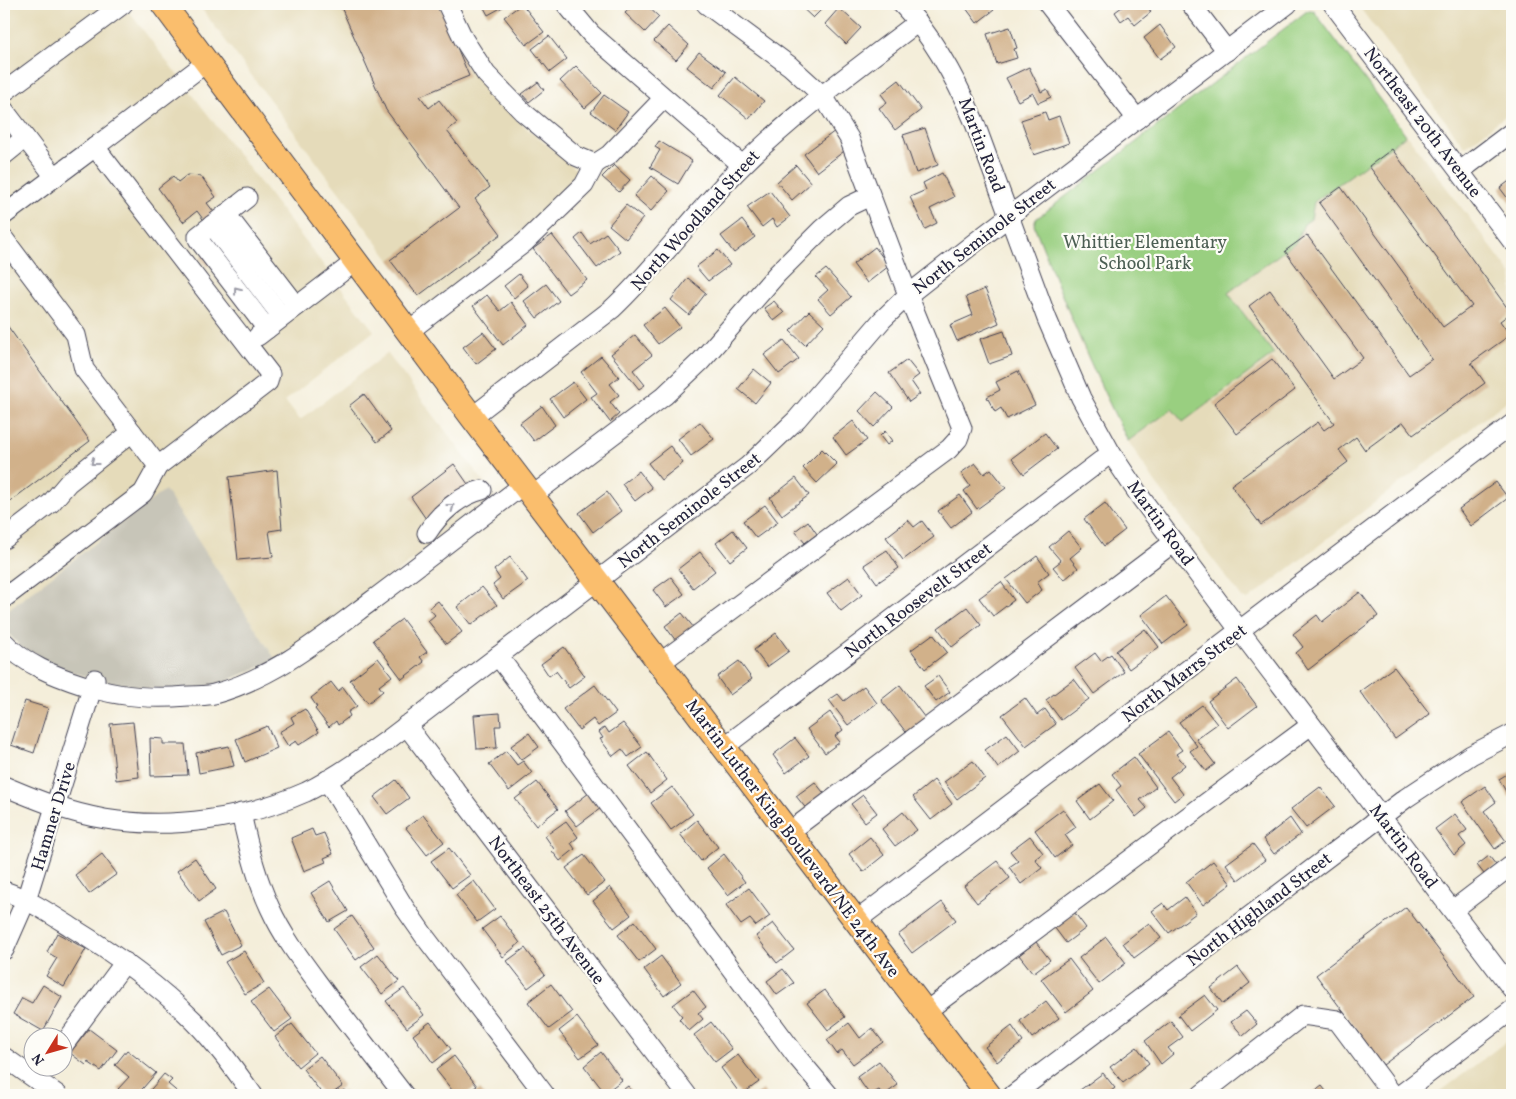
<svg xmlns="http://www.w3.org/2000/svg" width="1516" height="1099" font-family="Vollkorn,serif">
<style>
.built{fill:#e5dbba}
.industrial{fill:#c7c5b8}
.green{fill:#99cf80;stroke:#5e785e}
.building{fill:#d1b18a}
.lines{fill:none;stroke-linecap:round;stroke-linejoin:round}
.minor-casing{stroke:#424153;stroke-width:21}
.major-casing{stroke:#424153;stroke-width:26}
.minor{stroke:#fff;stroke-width:19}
.major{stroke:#fabe6d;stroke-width:24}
.oneway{stroke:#9c9ca7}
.labels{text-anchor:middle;stroke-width:4.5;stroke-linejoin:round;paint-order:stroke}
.street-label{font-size:18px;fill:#22223b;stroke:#fdfcf7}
.park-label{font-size:18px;fill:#4c5f53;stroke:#fdfcf7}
</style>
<rect width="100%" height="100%" fill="#fdfcf7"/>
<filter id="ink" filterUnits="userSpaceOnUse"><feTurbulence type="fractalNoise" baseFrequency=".02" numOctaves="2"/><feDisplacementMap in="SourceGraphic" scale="10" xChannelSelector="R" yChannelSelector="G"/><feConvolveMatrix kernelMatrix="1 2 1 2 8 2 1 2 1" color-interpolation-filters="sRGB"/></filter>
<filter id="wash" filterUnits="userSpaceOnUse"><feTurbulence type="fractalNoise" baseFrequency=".0096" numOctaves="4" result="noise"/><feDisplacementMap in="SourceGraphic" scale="20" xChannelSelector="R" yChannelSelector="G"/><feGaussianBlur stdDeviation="1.12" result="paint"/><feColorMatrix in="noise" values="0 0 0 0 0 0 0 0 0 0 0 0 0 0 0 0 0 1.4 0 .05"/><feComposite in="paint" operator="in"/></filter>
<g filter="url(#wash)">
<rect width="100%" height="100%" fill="#f4eeda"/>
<g class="built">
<polygon points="4,4 123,4 374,331 285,401 300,420 387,353 495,497 409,563 276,660 165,491 4,613"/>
<polygon points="198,4 439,4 480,80 518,121 580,173 517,237 426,308"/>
<polygon points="1357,4 1512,4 1512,111 1465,147"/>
<polygon points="1307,11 1314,11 1512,275 1512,397 1248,600 1242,598 1155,482 1128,441 1105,396 1077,335 1034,225 1036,219"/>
<polygon points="1512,1037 1512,1095 1436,1095"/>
</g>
<polygon class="industrial" points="165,490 276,660 213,687 159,689 112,685 51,665 21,647 4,629 4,613"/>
<path class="green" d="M1307 11H1314L1406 135 1314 202 1311 219 1304 224 1296 242 1228 293 1274 354 1183 422 1172 409 1128 441C1092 371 1063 299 1034 225L1036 219Z"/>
<g id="blocks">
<g class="building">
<polygon points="343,4 439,4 469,76 420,96 429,108 439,100 457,123 447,131 490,187 475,199 501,234 418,296 390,260 459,208 386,110 341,7"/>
<polygon points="482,4 508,4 488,15"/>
<polygon points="522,4 544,32 526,45 504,17"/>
<polygon points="635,4 645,4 659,17 645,32 625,13"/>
<polygon points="773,4 787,4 783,10"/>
<polygon points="798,4 827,4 813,18"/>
<polygon points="963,4 990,4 994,10 977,23"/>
<polygon points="1126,4 1145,4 1151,12 1135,25 1128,16 1121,21 1115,12"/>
<polygon points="839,8 861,28 846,44 825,24"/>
<polygon points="1160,25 1176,47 1160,59 1144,38"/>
<polygon points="668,26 689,45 676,60 654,41"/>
<polygon points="1010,27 1017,48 1014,49 1017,58 997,64 987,34"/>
<polygon points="549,36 567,59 550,72 532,49"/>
<polygon points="699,52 726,72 714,88 687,67"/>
<polygon points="576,66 602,93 585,108 560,81"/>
<polygon points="1029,67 1041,92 1047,89 1051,97 1038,103 1033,93 1018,101 1006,78"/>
<polygon points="735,77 764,101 749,119 720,95"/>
<polygon points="899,80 921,110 895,130 879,108 887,102 881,94"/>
<polygon points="538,82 544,90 529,102 522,94"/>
<polygon points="604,95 628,112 615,130 591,112"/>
<polygon points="1045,112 1048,120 1059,116 1069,143 1034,155 1021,120"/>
<polygon points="925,128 938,165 916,173 903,135"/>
<polygon points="835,131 848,148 817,172 804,154"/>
<polygon points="659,141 692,161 678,184 650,167 660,150 655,147"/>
<polygon points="1392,149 1511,313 1500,321 1510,335 1471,363 1485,383 1413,435 1403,422 1365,450 1356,437 1339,450 1348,462 1261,525 1231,485 1318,422 1324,430 1334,423 1249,306 1270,290 1334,379 1363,358 1285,251 1307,235 1409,375 1432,359 1319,203 1341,187 1443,327 1472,306 1369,166"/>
<polygon points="614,165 630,180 619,192 602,177"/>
<polygon points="796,165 811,183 792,200 777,182"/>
<polygon points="942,173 954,197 930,209 937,223 925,229 910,197 926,190 923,183"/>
<polygon points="187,175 201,176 216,197 207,203 230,233 249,235 207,267 200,258 220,242 197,211 183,222 158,188 173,176 178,182"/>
<polygon points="652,176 669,191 651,211 634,196"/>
<polygon points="1512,179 1512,204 1500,188"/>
<polygon points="770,191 790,217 777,227 772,219 762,227 747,207"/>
<polygon points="626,205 643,218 626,239 609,225"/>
<polygon points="742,220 755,237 734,253 721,236"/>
<polygon points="582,233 590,244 606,233 620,251 597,268 575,239"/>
<polygon points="552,235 587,280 568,294 533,249"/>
<polygon points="875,247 889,266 867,283 853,264"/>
<polygon points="718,250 730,265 708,281 696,267"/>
<polygon points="826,269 851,297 831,314 818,299 828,290 816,277"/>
<polygon points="519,274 528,286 514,298 504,286"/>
<polygon points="688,278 706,293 689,315 671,300"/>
<polygon points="546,284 559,301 537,318 524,301"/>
<polygon points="985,289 999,323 957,341 950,325 973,315 966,297"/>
<polygon points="487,295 500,311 511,302 528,325 503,345 473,306"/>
<polygon points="774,301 784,313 774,321 764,308"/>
<polygon points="665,308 680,327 658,344 643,325"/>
<polygon points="809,311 824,325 805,345 790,331"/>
<polygon points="4,321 90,441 4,506"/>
<polygon points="1004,331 1012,356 989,364 980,339"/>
<polygon points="483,332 496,349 476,364 463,347"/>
<polygon points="635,335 652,355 633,370 645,385 639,389 611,354"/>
<polygon points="784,340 799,359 779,374 764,355"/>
<polygon points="601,356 619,377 610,384 619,395 610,402 619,414 610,422 591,397 597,393 581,372"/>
<polygon points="1272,359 1295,390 1237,434 1214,403"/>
<polygon points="907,360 919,375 911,381 920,394 909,402 889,373"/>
<polygon points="754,369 771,383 755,403 738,389"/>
<polygon points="1018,371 1035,405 1007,419 1001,408 995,412 987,397 1000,390 996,382"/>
<polygon points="573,382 586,399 563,417 550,399"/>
<polygon points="877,392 893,407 874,427 859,411"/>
<polygon points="364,394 391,431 377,442 349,406"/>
<polygon points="542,406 555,425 534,441 520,423"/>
<polygon points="853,421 867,440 846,455 833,437"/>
<polygon points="700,422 714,439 691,456 678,439"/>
<polygon points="885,431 892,441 887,445 880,436"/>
<polygon points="1045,433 1057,449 1024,474 1012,458"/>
<polygon points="670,446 683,463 661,480 648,463"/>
<polygon points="822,449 837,464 817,483 803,468"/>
<polygon points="975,463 984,474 991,469 1006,488 977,509 964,491 970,486 961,473"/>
<polygon points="454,464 470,487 426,519 411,497"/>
<polygon points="277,470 282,529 269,531 273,557 238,560 229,477"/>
<polygon points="639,471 652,488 635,501 622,484"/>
<polygon points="796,478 809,495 782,515 770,498"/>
<polygon points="1496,482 1508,498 1471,526 1459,509"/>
<polygon points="607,492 621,511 593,532 579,513"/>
<polygon points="960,495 972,512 951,528 938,511"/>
<polygon points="1105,503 1125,530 1104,546 1084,519"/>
<polygon points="765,505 778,522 756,538 743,521"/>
<polygon points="908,520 914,527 922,521 934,537 903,560 886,537"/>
<polygon points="808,521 817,534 805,543 795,531"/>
<polygon points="733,530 747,548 730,561 716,543"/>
<polygon points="1068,531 1082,548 1070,558 1078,568 1064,580 1053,567 1061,561 1049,547"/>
<polygon points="887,550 899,568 877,583 864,565"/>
<polygon points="700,552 715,571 693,588 678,569"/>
<polygon points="1037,556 1049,573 1037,582 1042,590 1025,603 1006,579"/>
<polygon points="510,557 528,581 503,599 493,585 500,579 494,570"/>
<polygon points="671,577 684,594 666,607 653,590"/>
<polygon points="849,577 862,595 841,611 827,593"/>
<polygon points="1001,582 1014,600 993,616 979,598"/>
<polygon points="482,587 497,605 471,625 457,607"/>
<polygon points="1360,592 1378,616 1308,670 1296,653 1303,647 1293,634 1317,615 1322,622"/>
<polygon points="1166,596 1188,625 1163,644 1141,615"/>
<polygon points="438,601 462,632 446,644 428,621 435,615 429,608"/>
<polygon points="967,607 981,625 952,647 938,628"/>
<polygon points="682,613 694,628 676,641 665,626"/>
<polygon points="402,619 427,652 420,657 424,662 402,679 373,640"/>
<polygon points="1145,629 1159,647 1129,669 1116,651"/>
<polygon points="776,633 789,651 767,667 754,650"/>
<polygon points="933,634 947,652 925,669 911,650"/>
<polygon points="564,647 585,676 569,688 556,671 549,676 541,664"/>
<polygon points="1095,653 1101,661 1111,654 1124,672 1094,694 1075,668"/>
<polygon points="378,658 392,676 379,686 383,691 368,703 350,680"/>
<polygon points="739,661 752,679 730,695 717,677"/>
<polygon points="1394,667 1430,714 1395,739 1360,692"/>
<polygon points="938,676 950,692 936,702 924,686"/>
<polygon points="1074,679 1089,699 1061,720 1046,700"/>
<polygon points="1237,679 1257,706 1228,728 1208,701"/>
<polygon points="331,682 338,691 343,687 357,706 348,712 350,716 338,725 336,721 329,727 315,709 317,707 311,698"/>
<polygon points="595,685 616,713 598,726 593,719 579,730 563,709"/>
<polygon points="900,685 928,722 909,736 881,700"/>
<polygon points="864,686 877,703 848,725 829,700 838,694 844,701"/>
<polygon points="1025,698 1037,715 1045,709 1056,724 1026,746 1002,715"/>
<polygon points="25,701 48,708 34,753 11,745"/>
<polygon points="1202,705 1217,724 1196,739 1215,764 1206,771 1190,751 1197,746 1179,722"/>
<polygon points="305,709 319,732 299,745 296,741 288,746 279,732 294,723 291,717"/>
<polygon points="830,712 843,730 835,736 840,742 825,753 807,729"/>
<polygon points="500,713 501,726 495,726 497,748 477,749 474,715"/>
<polygon points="133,722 139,777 116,780 110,724"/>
<polygon points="623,723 642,747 628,757 622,749 613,756 600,739 603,738 599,732 605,727 609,733"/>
<polygon points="267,726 277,748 245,762 236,739"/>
<polygon points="1168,732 1182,750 1176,754 1185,765 1170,777 1183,794 1174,801 1138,754"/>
<polygon points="529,733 539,747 521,760 511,746"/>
<polygon points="1007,734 1020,751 998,768 985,750"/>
<polygon points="150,738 163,739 163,744 185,744 188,775 151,776"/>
<polygon points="795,738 809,756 786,773 773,755"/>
<polygon points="229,746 234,766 199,773 196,753"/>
<polygon points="506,751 517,765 523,761 532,773 509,791 489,764"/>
<polygon points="647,752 667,780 650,793 629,766"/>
<polygon points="1134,757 1156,787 1140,800 1147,808 1136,817 1116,790 1121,786 1112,774"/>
<polygon points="973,761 985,778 957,799 944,782"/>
<polygon points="1512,771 1512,795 1509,797 1499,779"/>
<polygon points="396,780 409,798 387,814 374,797"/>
<polygon points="934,780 952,804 931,820 913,797"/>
<polygon points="537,782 558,809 536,826 515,799"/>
<polygon points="815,782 827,797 808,811 796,796"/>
<polygon points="1100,784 1113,801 1090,819 1077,801"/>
<polygon points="1485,786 1496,802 1484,811 1506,841 1495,849 1462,802"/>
<polygon points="672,787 693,814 671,830 651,803"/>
<polygon points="1320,787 1335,806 1306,828 1291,809"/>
<polygon points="589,793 601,808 577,826 565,811"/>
<polygon points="863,795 877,813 865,822 851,804"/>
<polygon points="1063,809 1076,827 1065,835 1072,845 1055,858 1035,830"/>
<polygon points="903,812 917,830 895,846 882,829"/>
<polygon points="1455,814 1467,830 1459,836 1466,845 1454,855 1435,829"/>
<polygon points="423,815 444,842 427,855 406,828"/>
<polygon points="1290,818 1301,834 1274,854 1263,839"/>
<polygon points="697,820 718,847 701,861 680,834"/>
<polygon points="566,821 578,837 571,843 575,849 560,861 552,851 554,849 545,836"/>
<polygon points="312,829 315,836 324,833 333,854 324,858 326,862 304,871 291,838"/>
<polygon points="4,830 8,831 4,842"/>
<polygon points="1030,836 1043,853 1035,859 1042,868 1021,884 1009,867 1018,861 1010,851"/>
<polygon points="870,837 884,855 863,872 849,854"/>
<polygon points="1253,844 1265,860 1238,880 1226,864"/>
<polygon points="449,848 470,875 452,888 431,861"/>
<polygon points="102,854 117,874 89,894 75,875"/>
<polygon points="724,854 745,882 728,895 707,868"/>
<polygon points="584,855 605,882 587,895 566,868"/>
<polygon points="1489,856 1496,865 1484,874 1477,865"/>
<polygon points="195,858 216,889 199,901 177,871"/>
<polygon points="997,861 1010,878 977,903 964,886"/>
<polygon points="1213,861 1231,884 1203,905 1186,882"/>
<polygon points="330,881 348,911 329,922 311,893"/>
<polygon points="474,881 495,909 477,922 456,895"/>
<polygon points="610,887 631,915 614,928 593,901"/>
<polygon points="749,888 770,916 756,926 750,919 741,925 726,905"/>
<polygon points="1185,897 1196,913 1169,933 1152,911 1163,903 1168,910"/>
<polygon points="942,902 956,920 912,953 898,935"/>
<polygon points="1406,907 1474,997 1383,1065 1316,975"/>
<polygon points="224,912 241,945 221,955 204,922"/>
<polygon points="1074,912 1086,928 1066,943 1054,927"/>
<polygon points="352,916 374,947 356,960 334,929"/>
<polygon points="500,916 520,943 503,957 482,929"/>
<polygon points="635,921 656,949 639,962 618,935"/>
<polygon points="773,923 794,950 777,963 756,936"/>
<polygon points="1149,923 1161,938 1134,958 1123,943"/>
<polygon points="57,933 86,949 64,987 46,976 57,958 47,952"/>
<polygon points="1106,937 1126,963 1099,984 1079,958"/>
<polygon points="1036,942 1050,960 1033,973 1019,955"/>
<polygon points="525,948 545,975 528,988 507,961"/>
<polygon points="244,951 264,983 245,994 225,962"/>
<polygon points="378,954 399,981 382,994 361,967"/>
<polygon points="661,956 681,983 664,996 644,969"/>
<polygon points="1069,959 1093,991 1066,1012 1041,979"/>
<polygon points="1238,967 1250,983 1223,1004 1211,988"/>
<polygon points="783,969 794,983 777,995 767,981"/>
<polygon points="551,984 572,1012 549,1029 528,1002"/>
<polygon points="43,985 62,997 43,1031 13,1014 22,998 32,1003"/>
<polygon points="404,988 424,1015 407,1028 386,1001"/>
<polygon points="269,989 292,1019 274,1032 251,1002"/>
<polygon points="693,990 706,1007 698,1013 703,1019 689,1031 679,1019 682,1016 673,1005"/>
<polygon points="825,990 845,1017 828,1030 807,1003"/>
<polygon points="1205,995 1217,1010 1190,1031 1178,1015"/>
<polygon points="1046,1001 1059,1018 1032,1038 1020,1021"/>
<polygon points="1246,1011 1257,1024 1243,1036 1231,1022"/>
<polygon points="577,1017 598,1045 580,1058 559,1031"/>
<polygon points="1171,1021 1183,1037 1168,1048 1173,1054 1161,1064 1145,1041"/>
<polygon points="430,1022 451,1049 433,1063 413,1035"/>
<polygon points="711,1022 732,1049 715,1062 694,1035"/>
<polygon points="849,1023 860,1038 872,1028 883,1042 853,1064 842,1050 837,1054 827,1040"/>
<polygon points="292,1024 315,1053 298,1067 275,1037"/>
<polygon points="1012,1026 1023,1042 997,1062 985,1047"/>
<polygon points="89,1029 117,1050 101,1071 88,1062 86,1065 70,1053"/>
<polygon points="1137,1047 1149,1063 1123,1083 1110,1067"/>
<polygon points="127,1050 156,1073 137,1095 125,1095 118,1089 129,1077 115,1065"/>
<polygon points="601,1052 622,1080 605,1093 584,1066"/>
<polygon points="738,1055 759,1082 741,1095 721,1068"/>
<polygon points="320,1056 343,1086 330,1095 323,1095 303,1069"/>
<polygon points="454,1056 477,1086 464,1095 456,1095 436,1070"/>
<polygon points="879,1061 898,1085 884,1095 879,1090 870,1095 857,1077"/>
<polygon points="1103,1073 1115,1088 1106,1095 1077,1095 1076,1093"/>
<polygon points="164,1074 172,1080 168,1084 181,1095 146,1095"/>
<polygon points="628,1086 635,1095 616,1095"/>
<polygon points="1322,1086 1329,1095 1310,1095"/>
<polygon points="344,1090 349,1095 337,1095"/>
<polygon points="480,1090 484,1095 472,1095"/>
<polygon points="763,1090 766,1095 756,1095"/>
</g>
</g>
</g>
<g filter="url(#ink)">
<use href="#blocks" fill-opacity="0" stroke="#424153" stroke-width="1"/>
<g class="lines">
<g class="minor-casing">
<g id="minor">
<polyline points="447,4 464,40 486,74 523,112 576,156 595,164 609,155 664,98"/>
<polyline points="566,4 591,34 742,165"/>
<path d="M902 4C934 38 956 79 974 121L1047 319 1081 398 1111 453 1141 498 1240 631 1512 989"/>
<polyline points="1048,4 1137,119"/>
<polyline points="1191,4 1227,51"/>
<polyline points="1333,4 1512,241"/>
<polyline points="4,92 123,4"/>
<polyline points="4,110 55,177"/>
<polyline points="95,147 207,62"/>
<polyline points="4,155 25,138"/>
<polyline points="1460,171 1512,132"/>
<polyline points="247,198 198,236 198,239 267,329"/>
<polyline points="226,214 297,306"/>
<polyline points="4,215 95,147 270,374 268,382 158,466 143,493 4,598"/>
<polyline points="212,225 282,317"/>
<polyline points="4,239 76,335 84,369 158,466"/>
<polyline points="408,332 524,243 584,185 595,164"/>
<polyline points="258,336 356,261"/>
<path d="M472 417 612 309C659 265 696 211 742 166 795 113 858 68 918 22"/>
<polyline points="532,496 664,396 701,361 777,274 822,229 849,206 870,196"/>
<path d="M427 533C439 514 460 495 482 490"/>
<polyline points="4,539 51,503 68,483 132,432"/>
<path d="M4 642C24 664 55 676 83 685 116 697 153 699 188 696 196 696 206 696 214 694 273 678 322 638 370 602 421 564 472 524 523 485"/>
<polyline points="498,656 797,1057 829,1095"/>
<polyline points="660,663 949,449 958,439 962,428 908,295 849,138 823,96 790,66 706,4"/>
<polyline points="406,725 687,1095"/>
<polyline points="724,747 1111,453"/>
<polyline points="327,780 404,907 425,937 545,1095"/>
<path d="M4 786C37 800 69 813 105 819 171 830 245 819 306 792 335 778 363 758 389 739L748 466 797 419 882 320 908 295 978 240 1288 4"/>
<path d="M241 813C248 846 256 878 270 908 285 941 308 969 329 998 354 1030 379 1063 404 1095"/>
<polyline points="788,833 1174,542"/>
<path d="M4 891C28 899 49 913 71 927 115 954 157 984 194 1021 216 1043 235 1070 253 1095"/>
<polyline points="1453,910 1512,865"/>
<polyline points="856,921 1512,424"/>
<polyline points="4,950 26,900 95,679"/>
<polyline points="925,1012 1311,725"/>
<polyline points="62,1047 125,962"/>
<polyline points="4,1057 58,1095"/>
<polyline points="1013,1095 1406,798 1471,755 1512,734"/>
<polyline points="1201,1095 1303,1015 1337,1020 1393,1095"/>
<polyline points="1400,1095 1512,1010"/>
</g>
</g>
<g class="major-casing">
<polyline id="major" points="163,4 472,417 989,1095"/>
</g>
<use href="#minor" class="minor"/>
<use href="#major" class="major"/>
</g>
<defs><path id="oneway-chevron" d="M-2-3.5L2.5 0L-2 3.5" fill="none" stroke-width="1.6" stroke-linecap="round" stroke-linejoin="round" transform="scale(1.25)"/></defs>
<g class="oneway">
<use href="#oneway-chevron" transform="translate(237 290) rotate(-128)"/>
<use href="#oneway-chevron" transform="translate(94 462) rotate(142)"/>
<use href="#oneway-chevron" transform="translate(451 507) rotate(-37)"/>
</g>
</g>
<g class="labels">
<g class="street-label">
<text transform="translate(1423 122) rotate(53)" y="6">Northeast 20th Avenue</text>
<text transform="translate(982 145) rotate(69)" y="6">Martin Road</text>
<text transform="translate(695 220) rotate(-48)" y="6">North Woodland Street</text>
<text transform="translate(984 236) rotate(-38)" y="6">North Seminole Street</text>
<text transform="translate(689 510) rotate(-38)" y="6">North Seminole Street</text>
<text transform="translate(1161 523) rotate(54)" y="6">Martin Road</text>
<text transform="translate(918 600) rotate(-37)" y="6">North Roosevelt Street</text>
<text transform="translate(1184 673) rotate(-37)" y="6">North Marrs Street</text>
<text transform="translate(53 816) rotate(-73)" y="6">Hamner Drive</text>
<text transform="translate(793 838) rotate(53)" y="6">Martin Luther King Boulevard/NE 24th Ave</text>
<text transform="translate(1404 846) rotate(53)" y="6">Martin Road</text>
<text transform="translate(1259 909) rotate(-37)" y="6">North Highland Street</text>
<text transform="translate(547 910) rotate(53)" y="6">Northeast 25th Avenue</text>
</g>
<g class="park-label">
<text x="1145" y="248">Whittier Elementary<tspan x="1145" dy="21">School Park</tspan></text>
</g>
</g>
<rect width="1516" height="1099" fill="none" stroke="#fdfcf7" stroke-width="20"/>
<g transform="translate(48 1052) rotate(233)"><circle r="24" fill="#fdfcf7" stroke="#a5a5ac"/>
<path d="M0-4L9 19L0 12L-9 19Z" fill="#c8321e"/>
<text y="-8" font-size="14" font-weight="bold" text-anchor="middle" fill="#22223b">N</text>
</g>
</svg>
